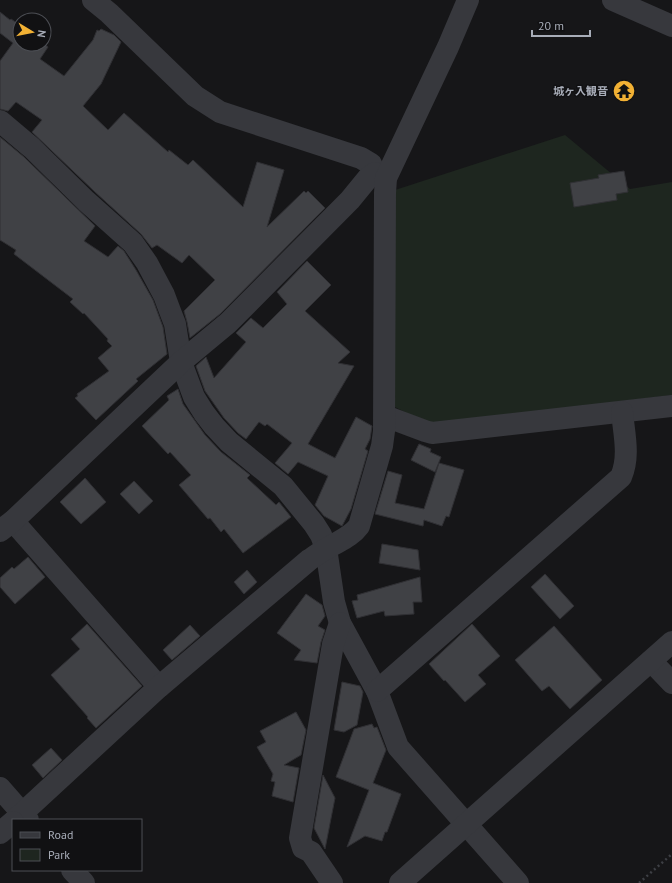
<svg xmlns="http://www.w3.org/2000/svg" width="672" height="883" font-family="'PT Sans','Noto Sans JP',sans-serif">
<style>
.green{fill:#1e261f}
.building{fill:#404145;stroke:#303034}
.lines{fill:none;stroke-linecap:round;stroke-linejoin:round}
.path{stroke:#3d3f44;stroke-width:2.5;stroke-dasharray:2 3;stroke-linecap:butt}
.minor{stroke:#37383d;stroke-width:22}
.labels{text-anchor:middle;stroke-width:3;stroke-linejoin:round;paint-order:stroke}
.poi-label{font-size:11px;font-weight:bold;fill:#a8adb8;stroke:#111113;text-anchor:end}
</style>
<rect width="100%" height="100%" fill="#161618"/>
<polygon class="green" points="565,135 630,189 672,182 672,395 430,425 393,406 392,191"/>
<g class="building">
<polygon points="0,12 10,20 11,19 20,25 20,44 44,44 48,47 40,59 64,76 93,40 97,30 99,31 101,29 114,35 121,42 101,84 83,106 108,130 124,113 168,152 169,150 188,165 193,160 243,207 257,162 284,170 267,227 304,191 306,193 308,191 325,208 220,314 190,338 187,322 184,311 215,280 189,255 182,263 157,245 152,248 141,234 95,192 32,132 42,120 16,102 8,111 0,109 0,61 13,43 0,33"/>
<polygon points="0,137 24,157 95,226 84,241 108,257 118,246 124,251 136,270 153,300 163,327 167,354 136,379 138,381 96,420 75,398 78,396 77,394 109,371 98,358 112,346 107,341 108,339 84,313 83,314 70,302 73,299 14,254 16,250 0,240"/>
<polygon points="624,171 628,192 616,194 617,200 574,207 570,183 599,178 598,175"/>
<polygon points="307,261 331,285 305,311 350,352 338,363 354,366 308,444 335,458 356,417 372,426 370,439 365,449 368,451 351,509 342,526 324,516 315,505 328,476 298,462 288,474 275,463 292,443 267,424 265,426 259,422 246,439 238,433 224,418 205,391 196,366 206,357 214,378 246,342 236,333 251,318 263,328 287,304 277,292"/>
<polygon points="178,389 183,404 205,435 221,452 250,475 247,478 276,505 279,502 291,517 243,553 224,529 221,532 210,518 208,519 179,485 191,475 170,452 168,454 142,426 169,400 167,396"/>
<polygon points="419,444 431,449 430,452 441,457 435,472 411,460"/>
<polygon points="439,463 464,470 449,517 446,516 442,526 424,520 423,526 375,514 388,471 402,475 395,503 424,509"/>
<polygon points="85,478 106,502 81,524 60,502"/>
<polygon points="134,481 153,501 139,514 120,494"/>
<polygon points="382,544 418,550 420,570 379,563"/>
<polygon points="28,557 45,577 15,604 0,587 0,578 12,567 14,569"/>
<polygon points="247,570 257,582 244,594 234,582"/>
<polygon points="545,574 574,606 560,619 531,587"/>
<polygon points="420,577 422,602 413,602 414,614 385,616 384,611 357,618 352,601 358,600 357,595"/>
<polygon points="306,594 322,605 325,616 318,626 325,630 321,642 317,663 294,660 301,650 277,633"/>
<polygon points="87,624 142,686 96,728 87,718 88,717 51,675 80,649 71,639"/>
<polygon points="472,624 500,656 478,675 486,684 465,702 445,680 444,681 429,664"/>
<polygon points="190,625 200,636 172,660 163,650"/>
<polygon points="554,626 602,680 570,709 549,686 542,691 515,660"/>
<polygon points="342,682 360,686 363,692 357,725 344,732 334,730"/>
<polygon points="296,712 306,730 301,755 284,765 299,768 293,802 272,796 275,782 271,781 273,774 257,747 266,742 260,731"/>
<polygon points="372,724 374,728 377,727 386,750 373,783 401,794 387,832 385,832 382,841 365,836 347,847 369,790 336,777 354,729"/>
<polygon points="51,748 62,760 43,778 32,765"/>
<polygon points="323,775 335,798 325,849 314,828"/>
</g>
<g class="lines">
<polyline class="path" points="639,883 672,854"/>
<g class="minor">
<polyline points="93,0 109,13 195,96 220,112 361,158 371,164 375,173"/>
<polyline points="613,0 672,26"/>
<polyline points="0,121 32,148 86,201 133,243 147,263 164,295 170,311 175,324 181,362 194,397 204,413 214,426 229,442 283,486 314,524 321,535 326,548 334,602 340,623 377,691 398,747 518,883"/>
<polyline points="385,416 425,431 432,433 672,406"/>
<polyline points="13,521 159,687"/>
<polyline points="0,531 13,521 181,362 228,323 350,200 368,178 375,173 386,178"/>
<polyline points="651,661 672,683"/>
<path d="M377 691 621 477C630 456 624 434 622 412"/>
<polyline points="0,788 28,820"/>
<path d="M15 820 159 687 309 560C315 556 321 551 328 548 339 541 351 537 359 526L382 446 384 431 385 193 386 178 448 47 468 0"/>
<polyline points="0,833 13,822"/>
<polyline points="72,870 84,883"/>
<polyline points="332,883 311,852 303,848 300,838 333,644 340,623"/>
<polyline points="400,883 672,642"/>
</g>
</g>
<defs>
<g id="temple-disc" transform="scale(1.15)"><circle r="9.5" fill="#f2b134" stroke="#111113"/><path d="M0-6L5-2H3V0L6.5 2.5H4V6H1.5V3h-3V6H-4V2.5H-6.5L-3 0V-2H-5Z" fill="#111"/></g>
</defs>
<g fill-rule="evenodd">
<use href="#temple-disc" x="624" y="91"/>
</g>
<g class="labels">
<g class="poi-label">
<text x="608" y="95">城ヶ入観音</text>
</g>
</g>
<rect x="12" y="819" width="130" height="52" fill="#111113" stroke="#4d4f55"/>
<rect x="20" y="832" width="20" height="6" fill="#37383d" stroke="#4d4f55"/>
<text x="48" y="839" font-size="12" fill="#a8adb8">Road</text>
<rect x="20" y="849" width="20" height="12" fill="#1e261f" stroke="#4d4f55"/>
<text x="48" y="859" font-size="12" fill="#a8adb8">Park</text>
<g transform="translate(32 32) rotate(100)"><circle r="19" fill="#111113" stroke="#4d4f55"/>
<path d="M0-3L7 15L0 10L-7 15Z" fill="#f2b134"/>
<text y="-6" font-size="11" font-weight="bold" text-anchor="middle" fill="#a8adb8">N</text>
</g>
<path d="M532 30v6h58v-6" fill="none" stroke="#a8adb8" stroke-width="2"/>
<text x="538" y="30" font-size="12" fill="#a8adb8" stroke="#111113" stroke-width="3" paint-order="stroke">20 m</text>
</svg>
